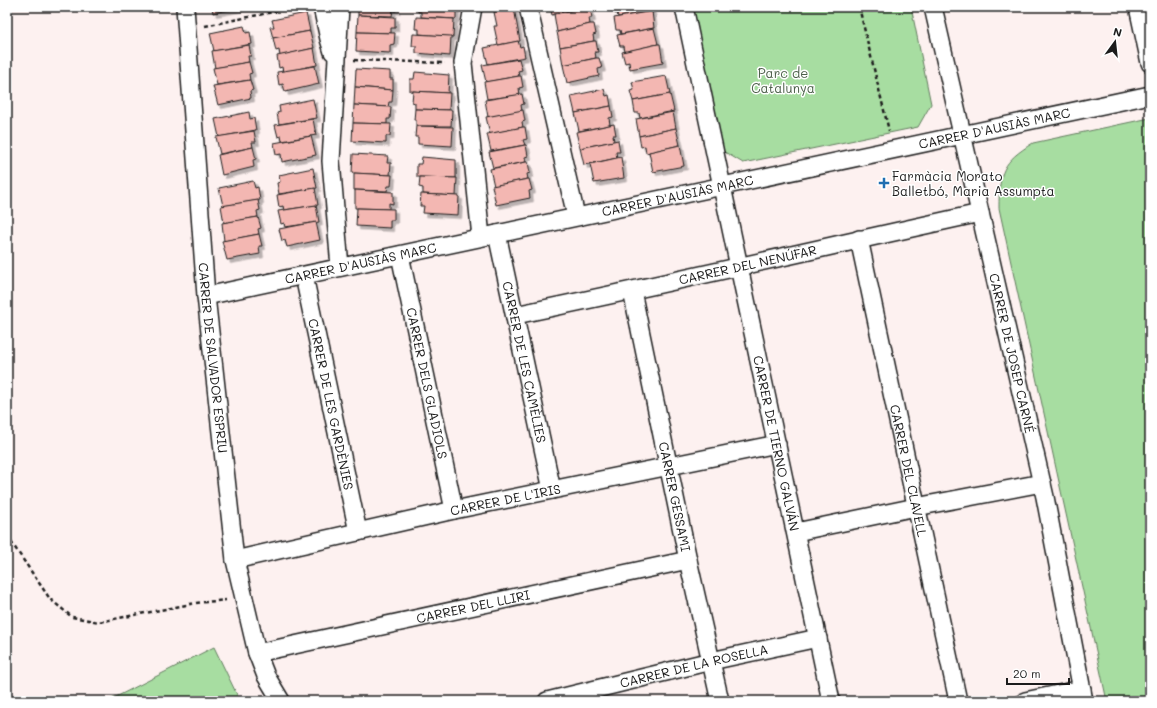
<svg xmlns="http://www.w3.org/2000/svg" width="1157" height="708" font-family="Mali,sans-serif">
<style>
.green{fill:#a7dda1;stroke:#627c5e}
.building{fill:#f3b7b2;stroke:#1c1c1c;filter:url(#shadow)}
.lines{fill:none;stroke-linecap:round;stroke-linejoin:round}
.minor-casing{stroke:#1c1c1c;stroke-width:20}
.path{stroke:#1c1c1c;stroke-width:2.5;stroke-dasharray:4 3;stroke-linecap:butt}
.minor{stroke:#fff;stroke-width:17}
.poi-dot{fill:#1f6fb2;stroke:#fff;stroke-width:1.5}
.labels{text-anchor:middle;stroke-width:3;stroke-linejoin:round;paint-order:stroke}
.park-label{font-size:13px;fill:#4d604b;stroke:#fff}
.street-label{font-size:13px;fill:#1c1c1c;stroke:#fff}
.poi-label{font-size:13px;fill:#1c1c1c;stroke:#fff;text-anchor:start}
</style>
<defs>
<filter id="shadow"><feDropShadow dx="3.5" dy="3.5" stdDeviation="0" flood-color="#0004"/></filter>
</defs>
<rect width="100%" height="100%" fill="#fdf1f0"/>
<filter id="ink" filterUnits="userSpaceOnUse"><feTurbulence type="fractalNoise" baseFrequency=".025" numOctaves="2"/><feDisplacementMap in="SourceGraphic" scale="8" xChannelSelector="R" yChannelSelector="G"/><feConvolveMatrix kernelMatrix="1 2 1 2 8 2 1 2 1" color-interpolation-filters="sRGB"/></filter>
<g filter="url(#ink)">
<g class="green">
<polygon points="693,7 911,7 931,104 918,127 743,163 723,151"/>
<path d="M1150 118V701H1107L999 208C999 172 1002 162 1033 143Z"/>
<polygon points="214,647 240,701 108,701"/>
</g>
<g class="building">
<polygon points="212,7 245,7 213,13"/>
<polygon points="358,7 396,7 396,11 393,10 392,16 358,15"/>
<polygon points="418,7 456,7 456,19 421,17 421,12 418,12"/>
<polygon points="550,7 588,7 552,15"/>
<polygon points="590,7 592,18 589,18 590,24 557,32 554,14"/>
<polygon points="613,7 651,7 652,11 618,17 617,13 615,14"/>
<polygon points="514,8 520,41 498,45 494,26 497,26 494,12"/>
<polygon points="652,11 654,28 621,34 620,30 616,30 614,18"/>
<polygon points="306,13 310,31 273,38 270,27 274,27 272,20"/>
<polygon points="358,15 395,17 395,28 391,28 391,33 357,32"/>
<polygon points="416,17 454,19 453,37 419,34 419,29 415,29"/>
<polygon points="590,24 594,24 596,34 593,35 594,41 560,47 557,32"/>
<polygon points="244,26 246,33 250,32 252,44 214,51 210,33"/>
<polygon points="654,28 658,44 625,52 624,46 620,46 617,35"/>
<polygon points="310,31 314,48 280,56 279,50 276,51 273,38"/>
<polygon points="357,32 395,33 394,44 390,45 390,53 356,51"/>
<polygon points="413,34 451,36 450,56 416,53 416,46 412,46"/>
<polygon points="518,41 520,47 523,46 525,57 488,64 484,48"/>
<polygon points="594,41 596,41 598,52 595,52 596,58 563,65 560,47"/>
<polygon points="658,44 660,44 663,63 630,69 629,62 625,63 622,52"/>
<polygon points="249,45 251,56 248,56 249,62 215,68 212,51"/>
<polygon points="314,48 317,65 283,72 282,67 279,68 277,56"/>
<polygon points="596,58 599,58 602,68 598,69 599,76 567,83 563,65"/>
<polygon points="519,59 522,70 518,71 519,76 486,82 482,65"/>
<polygon points="249,62 252,73 249,74 250,80 217,85 213,68"/>
<polygon points="315,66 319,84 285,92 283,84 279,85 277,72"/>
<polygon points="356,69 390,71 390,79 393,79 393,90 355,87"/>
<polygon points="415,72 449,75 448,93 410,91 410,79 414,79"/>
<polygon points="519,76 521,76 523,87 519,88 520,95 487,99 484,82"/>
<polygon points="666,76 670,94 633,101 630,91 634,90 632,82"/>
<polygon points="250,80 253,90 250,91 251,98 218,105 213,86"/>
<polygon points="355,87 393,90 392,102 389,102 388,107 354,105"/>
<polygon points="604,89 606,96 609,95 611,106 575,113 571,96"/>
<polygon points="413,91 450,93 449,110 415,109 415,103 412,102"/>
<polygon points="522,94 524,104 521,105 522,111 488,117 485,100"/>
<polygon points="670,94 674,111 640,118 639,113 635,113 633,101"/>
<polygon points="313,99 317,118 279,124 277,113 280,112 279,106"/>
<polygon points="354,105 391,107 390,119 387,119 387,124 353,123"/>
<polygon points="611,106 613,117 609,118 610,125 579,131 575,113"/>
<polygon points="415,109 452,110 451,126 416,126 416,120 414,120"/>
<polygon points="523,110 525,121 522,122 523,127 490,134 486,117"/>
<polygon points="249,112 250,119 254,118 256,130 219,137 215,119"/>
<polygon points="673,112 676,128 639,136 636,119"/>
<polygon points="313,119 316,135 282,141 281,136 278,137 275,125"/>
<polygon points="353,123 391,124 390,136 386,136 386,143 352,141"/>
<polygon points="614,124 616,135 613,135 614,141 580,148 576,132"/>
<polygon points="416,126 453,127 452,146 418,144 418,137 415,137"/>
<polygon points="523,127 525,127 527,139 523,140 525,145 491,151 487,134"/>
<polygon points="676,128 680,145 646,153 645,146 641,147 639,136"/>
<polygon points="254,131 256,142 252,142 253,147 220,154 216,137"/>
<polygon points="311,136 316,155 282,162 281,154 276,155 274,143"/>
<polygon points="618,140 620,152 616,152 617,158 584,165 580,148"/>
<polygon points="525,145 526,145 528,156 525,157 526,162 493,168 489,152"/>
<polygon points="680,145 684,166 653,172 649,152"/>
<polygon points="253,147 256,159 253,160 254,167 222,175 218,155"/>
<polygon points="353,154 388,156 387,163 391,163 390,175 352,173"/>
<polygon points="422,157 456,160 456,178 417,177 417,164 421,164"/>
<polygon points="621,157 624,178 594,183 590,164"/>
<polygon points="526,162 528,162 530,173 527,174 528,179 494,186 490,169"/>
<polygon points="313,168 317,188 279,194 277,183 280,182 279,175"/>
<polygon points="354,173 392,175 391,186 388,186 387,191 354,190"/>
<polygon points="420,177 457,178 456,196 423,194 423,188 419,187"/>
<polygon points="528,179 529,179 532,190 529,191 530,198 496,205 492,186"/>
<polygon points="253,181 255,188 258,187 260,200 223,206 219,188"/>
<polygon points="315,188 318,205 284,210 283,206 279,207 277,195"/>
<polygon points="355,190 393,192 393,204 389,203 389,209 355,208"/>
<polygon points="421,194 459,196 458,215 423,213 424,206 420,206"/>
<polygon points="258,200 260,210 257,211 258,217 224,223 221,206"/>
<polygon points="316,205 319,222 285,227 284,223 281,224 278,211"/>
<polygon points="357,208 394,209 394,220 390,220 390,228 356,226"/>
<polygon points="258,217 261,228 258,229 259,234 224,241 222,223"/>
<polygon points="316,222 320,240 287,247 285,240 282,241 279,229"/>
<polygon points="259,234 262,246 259,246 260,254 227,260 222,241"/>
</g>
<g class="lines">
<g class="minor-casing">
<g id="minor">
<path id="s1" d="M185 7 206 296 235 560 257 653 266 676 281 701"/>
<polyline points="322,7 329,39 333,52"/>
<polyline points="340,7 331,161 340,267"/>
<polyline points="473,7 463,63 481,237"/>
<polyline points="528,7 576,216"/>
<path id="s2" d="M684 7 831 701"/>
<path id="s3" d="M933 7 1045 497 1084 701"/>
<polyline points="1138,7 1150,63"/>
<path id="s4" d="M497 234 552 490"/>
<path id="s5" d="M859 239 958 701"/>
<path id="s6" d="M400 255 454 510"/>
<path id="s7" d="M304 276 358 532"/>
<path id="s8" d="M632 291 688 560 720 701"/>
<path id="s9" d="M206 296 1150 95"/>
<path id="s10" d="M515 315C670 283 825 247 980 213"/>
<polyline points="796,532 916,507 1042,483"/>
<path id="s11" d="M235 560 454 510 777 444"/>
<path id="s12" d="M257 653 688 560"/>
<path id="s13" d="M547 701 711 661 818 638"/>
<polyline points="1025,701 1082,689"/>
</g>
</g>
<g class="path">
<polyline points="859,7 889,131"/>
<polyline points="205,26 297,7"/>
<polyline points="354,60 445,63"/>
<polyline points="7,536 50,599 72,617 99,622 196,603 226,600"/>
</g>
<use href="#minor" class="minor"/>
</g>
</g>
<path class="poi-dot" d="M882 177h4v4h4v4h-4v4h-4v-4h-4v-4h4z"/>
<g class="labels">
<g class="park-label">
<text x="783" y="78">Parc de<tspan x="783" dy="15">Catalunya</tspan></text>
</g>
<g class="street-label">
<text dy="5" stroke="none"><textPath href="#s9" startOffset="806">CARRER D'AUSIÀS MARC</textPath></text>
<text dy="5" stroke="none"><textPath href="#s9" startOffset="482">CARRER D'AUSIÀS MARC</textPath></text>
<text dy="5" stroke="none"><textPath href="#s9" startOffset="158">CARRER D'AUSIÀS MARC</textPath></text>
<text dy="5" stroke="none"><textPath href="#s10" startOffset="238">CARRER DEL NENÚFAR</textPath></text>
<text dy="5" stroke="none"><textPath href="#s3" startOffset="355">CARRER DE JOSEP CARNÉ</textPath></text>
<text dy="5" stroke="none"><textPath href="#s1" startOffset="352">CARRER DE SALVADOR ESPRIU</textPath></text>
<text dy="5" stroke="none"><textPath href="#s4" startOffset="131">CARRER DE LES CAMÈLIES</textPath></text>
<text dy="5" stroke="none"><textPath href="#s6" startOffset="131">CARRER DELS GLADIOLS</textPath></text>
<text dy="5" stroke="none"><textPath href="#s7" startOffset="131">CARRER DE LES GARDÈNIES</textPath></text>
<text dy="5" stroke="none"><textPath href="#s2" startOffset="446">CARRER DE TIERNO GALVÁN</textPath></text>
<text dy="5" stroke="none"><textPath href="#s5" startOffset="237">CARRER DEL CLAVELL</textPath></text>
<text dy="5" stroke="none"><textPath href="#s8" startOffset="210">CARRER GESSAMI</textPath></text>
<text dy="5" stroke="none"><textPath href="#s11" startOffset="277">CARRER DE L'IRIS</textPath></text>
<text dy="5" stroke="none"><textPath href="#s12" startOffset="221">CARRER DEL LLIRI</textPath></text>
<text dy="5" stroke="none"><textPath href="#s13" startOffset="151">CARRER DE LA ROSELLA</textPath></text>
</g>
<g class="poi-label">
<text x="892" y="181">Farmàcia Morato<tspan x="892" dy="15">Balletbó, Maria Assumpta</tspan></text>
</g>
</g>
<rect width="1157" height="708" fill="none" stroke="#fff" stroke-width="24"/>
<rect x="12" y="12" width="1133" height="684" fill="none" stroke="#1c1c1c" stroke-width="1.5" filter="url(#ink)"/>
<g transform="translate(1115 42) rotate(15)" stroke="#ffffff" stroke-width="3" paint-order="stroke">
<path d="M0-3L7 15L0 10L-7 15Z" fill="#1c1c1c"/>
<text y="-6" font-size="11" font-weight="bold" text-anchor="middle" fill="#1c1c1c">N</text>
</g>
<path d="M1007 678v6h62v-6" fill="none" stroke="#1c1c1c" stroke-width="2"/>
<text x="1013" y="678" font-size="12" fill="#1c1c1c" stroke="#ffffff" stroke-width="3" paint-order="stroke">20 m</text>
</svg>
